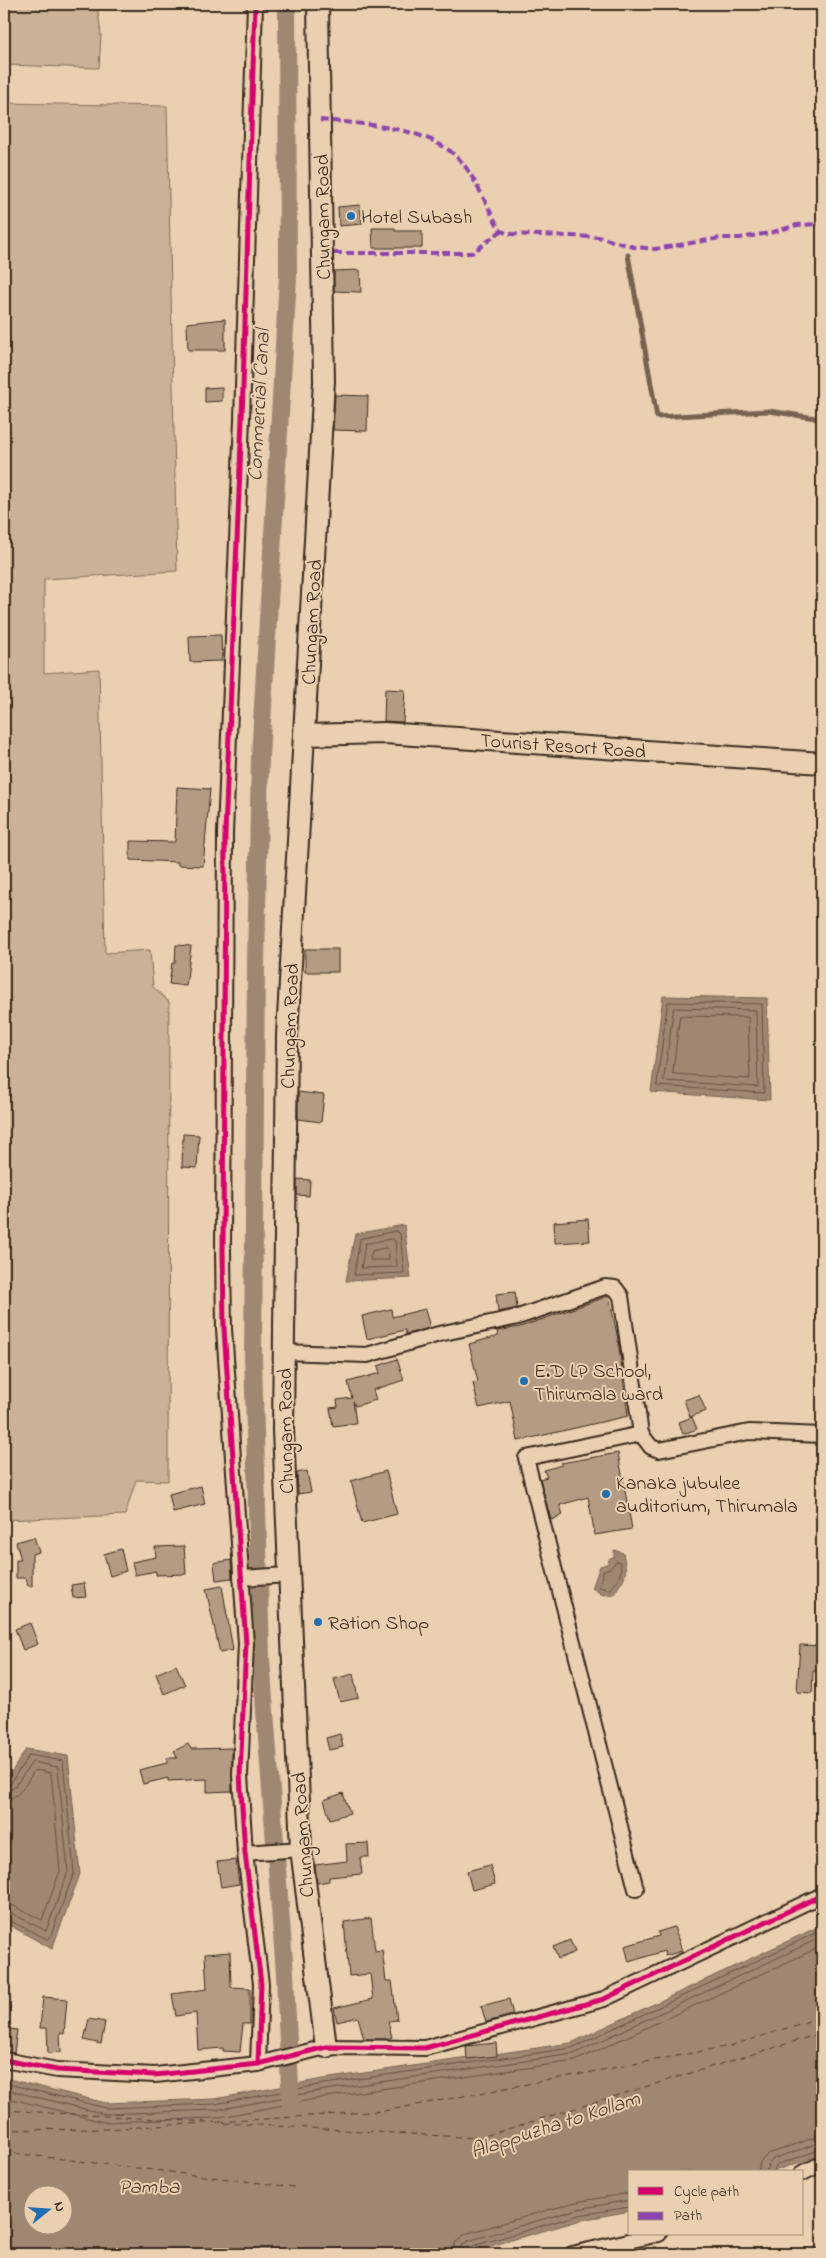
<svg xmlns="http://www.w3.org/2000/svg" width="826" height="2258" font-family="'Indie Flower',sans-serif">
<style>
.green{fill:#cbb197;stroke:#836e5a}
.water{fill:#9f8872;stroke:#776250;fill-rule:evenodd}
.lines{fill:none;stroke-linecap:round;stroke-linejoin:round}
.shore{stroke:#635040;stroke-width:1}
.stream{stroke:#776250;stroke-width:5}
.canal{stroke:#9f8872;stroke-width:18}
.ferry{stroke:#4f3d2f;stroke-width:1;stroke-dasharray:6 5;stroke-linecap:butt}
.building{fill:#b49c84;stroke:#3b2a1e}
.street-casing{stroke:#3b2a1e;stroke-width:18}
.secondary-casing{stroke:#3b2a1e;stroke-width:24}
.street{stroke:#eacfb1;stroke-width:14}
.secondary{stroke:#eacfb1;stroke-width:20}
.quiet{stroke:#8e44ad;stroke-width:4;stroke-dasharray:8 4;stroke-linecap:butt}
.cycleway-casing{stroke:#eacfb1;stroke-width:8}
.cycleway{stroke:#d6006c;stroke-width:5}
.poi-dot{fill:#1f6fb2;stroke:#eacfb1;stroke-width:2}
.labels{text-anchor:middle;stroke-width:4;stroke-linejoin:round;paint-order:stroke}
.poi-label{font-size:20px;fill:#3b2a1e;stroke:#eacfb1;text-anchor:start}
.street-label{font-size:20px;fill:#3b2a1e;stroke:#eacfb1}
.water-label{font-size:21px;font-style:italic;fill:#4f3d2f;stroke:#eacfb1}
</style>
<rect width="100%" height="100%" fill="#eacfb1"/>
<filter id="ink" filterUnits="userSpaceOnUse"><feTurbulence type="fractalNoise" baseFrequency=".02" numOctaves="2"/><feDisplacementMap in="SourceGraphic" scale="10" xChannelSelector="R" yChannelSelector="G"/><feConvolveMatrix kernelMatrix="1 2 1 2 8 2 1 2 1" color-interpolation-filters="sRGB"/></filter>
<g filter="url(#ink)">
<g class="green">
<polygon points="4,4 97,4 101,34 99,68 4,65"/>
<polygon points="4,103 167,106 177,571 44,579 44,673 99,669 105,953 150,950 153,987 169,1002 168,1481 136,1480 125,1515 4,1520"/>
</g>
<g class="water">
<polygon points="663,996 767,998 770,1100 651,1092"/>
<polygon points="404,1225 411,1278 346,1281 355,1234"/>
<path d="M614 1550 623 1553C628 1577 626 1575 614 1594L603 1595 592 1588 600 1566 607 1564 610 1558 614 1557Z"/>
<polygon points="26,1749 68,1756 80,1874 52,1949 4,1922 4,1784"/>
<path d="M822 1925V2153L812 2158 771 2172H630V2211L581 2220 463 2254H4V2078L106 2103 215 2099 323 2079 571 2043ZM32 2196H62V2226H32Z"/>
</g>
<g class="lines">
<g class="shore">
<polygon points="668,1002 762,1004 764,1093 657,1086"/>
<polygon points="674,1008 756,1010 758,1087 664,1081"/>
<polygon points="680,1016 748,1017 750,1079 673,1074"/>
<polygon points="397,1231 400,1234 404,1273 354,1275 360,1239"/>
<polygon points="392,1239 395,1241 397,1267 361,1268 365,1244"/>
<polygon points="386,1248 388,1250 389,1260 370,1260 372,1251"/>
<path d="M617 1561 620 1562C623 1575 618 1580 610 1590L599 1587 603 1571 610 1568Z"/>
<polyline points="4,1785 10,1784 29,1755 63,1761 74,1873 49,1940 4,1918"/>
<polyline points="4,1792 14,1788 32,1762 58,1767 68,1872 46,1931 11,1913 4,1912"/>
<path d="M4 1799C21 1799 26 1782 35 1770L51 1773 60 1871 42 1920 12 1905 4 1904"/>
<polyline points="4,2083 106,2108 215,2104 324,2084 572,2048 822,1930"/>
<polyline points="4,2089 105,2114 215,2110 325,2090 573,2054 822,1937"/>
<polyline points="4,2097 104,2122 215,2118 326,2097 575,2061 822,1946"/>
<polyline points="758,2172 760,2162 768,2154 822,2135"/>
<polyline points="766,2172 768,2164 773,2159 822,2142"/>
<polyline points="772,2172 776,2165 822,2149"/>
<polyline points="452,2254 455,2243 465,2234 576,2202 630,2193"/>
<polyline points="459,2254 461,2246 468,2241 578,2209 630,2200"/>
<polyline points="466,2254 470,2247 579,2215 630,2207"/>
</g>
<g class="stream">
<polyline points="628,255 657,417 769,411 822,419"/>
<polyline points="816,2249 818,2254"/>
</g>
<polyline class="canal" points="287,4 288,277 260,757 256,964 253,1356 261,1659 285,1974 291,2109"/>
<g class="ferry">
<polyline points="4,2110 478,2138 822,2033"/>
<polyline points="219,2122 384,2111 730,2046 822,2017"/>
<polyline points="4,2130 106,2129 205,2123"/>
<polyline points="4,2152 294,2187"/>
</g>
</g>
<g class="building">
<polygon points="360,205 362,224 339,226 338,207"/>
<polygon points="372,228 395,228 395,231 422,231 422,248 373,248"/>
<polygon points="360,270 361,292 334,291 334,271"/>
<polygon points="225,319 225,350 188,350 187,323"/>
<polygon points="222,387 222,401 205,402 205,388"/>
<polygon points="335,395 368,396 367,431 333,430"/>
<polygon points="221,635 222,661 190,662 189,636"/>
<polygon points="385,689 405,690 403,722 384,721"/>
<polygon points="177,787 210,789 203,866 178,865 178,862 130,860 130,841 175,842"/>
<polygon points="176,945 191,946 186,986 169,984 172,963 175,963"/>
<rect x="305" y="949" width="33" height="23"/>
<polygon points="298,1092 324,1095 321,1122 298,1119"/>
<polygon points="183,1134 199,1135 197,1168 182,1167"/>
<polygon points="297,1179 310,1180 309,1196 297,1195"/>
<polygon points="588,1219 590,1241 555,1243 554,1222"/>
<polygon points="515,1292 517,1308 498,1312 496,1294"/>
<polygon points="609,1296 618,1339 628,1416 518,1441 510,1401 479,1408 473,1383 478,1382 469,1344 498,1336 497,1331 520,1327"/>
<polygon points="391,1309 392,1317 425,1309 430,1328 406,1334 405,1330 367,1339 362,1316"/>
<polygon points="397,1359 404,1380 373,1390 376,1400 355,1406 353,1401 356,1423 333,1426 330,1408 338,1407 337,1400 352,1398 348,1382 380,1373 378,1366"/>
<polygon points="699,1395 706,1411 690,1417 684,1400"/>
<polygon points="692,1417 697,1429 683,1434 679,1422"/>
<polygon points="618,1453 632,1529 595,1535 588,1497 560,1505 563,1515 551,1520 540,1479 547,1477 544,1470 562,1465 561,1463"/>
<polygon points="307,1471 311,1492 298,1494 297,1473"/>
<polygon points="386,1471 397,1514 362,1523 351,1481"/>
<polygon points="201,1486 205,1504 173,1512 169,1494"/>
<polygon points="34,1537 39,1552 32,1554 32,1586 28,1586 26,1578 16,1578 16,1560 21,1560 16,1542"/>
<polygon points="184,1546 186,1574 156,1575 156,1571 135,1575 132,1562 156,1557 155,1547"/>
<polygon points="121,1549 126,1571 110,1576 104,1554"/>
<polygon points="231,1560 232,1578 216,1580 214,1563"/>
<polygon points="84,1583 86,1597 73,1598 71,1585"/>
<polygon points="222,1586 233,1650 220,1653 206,1589"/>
<polygon points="30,1623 38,1644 23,1650 15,1629"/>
<polygon points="800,1645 822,1646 822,1672 813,1671 812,1693 797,1692"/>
<polygon points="176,1665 185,1685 164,1694 156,1674"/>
<polygon points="353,1674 358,1698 340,1702 334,1679"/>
<polygon points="340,1734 343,1747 329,1750 326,1738"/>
<polygon points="188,1744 191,1749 232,1748 232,1791 207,1792 207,1779 168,1781 168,1778 143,1784 139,1770 167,1763 167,1758 177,1758 174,1751"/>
<polygon points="343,1793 350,1813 330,1819 324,1800"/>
<polygon points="368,1843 369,1857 360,1857 362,1874 329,1877 329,1881 317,1883 315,1865 347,1861 346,1844"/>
<polygon points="236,1860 239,1884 221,1887 217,1862"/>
<polygon points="490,1865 495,1884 472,1890 467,1871"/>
<polygon points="371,1918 375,1951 382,1950 386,1981 392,1981 397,2020 388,2021 392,2037 386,2039 364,2039 358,2017 337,2022 334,2008 373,1999 370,1974 349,1976 344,1922"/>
<polygon points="674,1927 682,1951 665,1956 664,1951 629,1962 625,1946 659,1936 658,1932"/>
<polygon points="570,1940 575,1952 558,1959 553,1947"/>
<polygon points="230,1952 231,1987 250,1988 250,2024 243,2024 240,2052 223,2051 223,2048 198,2050 196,2013 176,2016 172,1994 207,1989 205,1954"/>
<polygon points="43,1997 67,1999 64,2034 60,2033 61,2052 48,2053 47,2028 40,2028"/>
<polygon points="509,1999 513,2015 486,2022 481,2006"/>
<polygon points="89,2019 105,2022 101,2044 84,2040"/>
<polygon points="4,2028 17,2030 14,2053 4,2051"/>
<polygon points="496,2043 497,2056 467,2059 466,2046"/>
</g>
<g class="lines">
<g class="street-casing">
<g id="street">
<polyline points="255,4 242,419 225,833 223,1250 224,1329 246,1644 240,1775 245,1853 261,1984 258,2064"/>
<polyline points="283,1352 367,1355 439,1334 518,1317 605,1287 615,1288 621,1296 641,1434 651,1447 659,1450 749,1432 822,1435"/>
<polyline points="241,1578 289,1575"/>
<polyline points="245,1853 301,1849"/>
<polyline points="636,1889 526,1458 641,1434"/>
<polyline points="4,2060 57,2070 155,2075 258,2064 326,2047 425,2048 604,1999 822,1895"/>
<polyline points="802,2173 822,2164"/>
<polyline points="572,2254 659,2234"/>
</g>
</g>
<g class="secondary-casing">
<g id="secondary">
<polyline points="318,4 324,381 287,1035 283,1430 301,1849 326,2047"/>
<polyline points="304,735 385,733 822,763"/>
</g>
</g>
<use href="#street" class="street"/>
<use href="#secondary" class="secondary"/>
<g class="quiet">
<path d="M320 120C363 124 426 126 458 158 473 172 489 212 501 231L510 234 598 237 634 247 655 249 721 238H740L770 233 797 225 822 224"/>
<polyline points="322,253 472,253 501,231"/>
</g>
<g class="cycleway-casing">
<g id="cycleway">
<polyline points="255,4 242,419 225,833 223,1250 224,1329 246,1644 240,1775 245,1853 261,1984 258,2064"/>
<polyline points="4,2060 57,2070 155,2075 258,2064 326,2047 425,2048 604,1999 822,1895"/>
</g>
</g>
<use href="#cycleway" class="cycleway"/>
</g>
</g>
<g class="poi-dot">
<circle cx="351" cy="216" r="5"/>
<circle cx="524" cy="1381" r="5"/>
<circle cx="606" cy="1494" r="5"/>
<circle cx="318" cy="1622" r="5"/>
</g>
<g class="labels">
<g class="poi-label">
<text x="361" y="223">Hotel Subash</text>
<text x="534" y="1377">E.D LP School,<tspan x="534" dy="23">Thirumala ward</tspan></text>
<text x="616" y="1489">Kanaka jubulee<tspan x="616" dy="23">auditorium, Thirumala</tspan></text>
<text x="328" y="1629">Ration Shop</text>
</g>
<g class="street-label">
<text transform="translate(322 217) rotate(-91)" y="7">Chungam Road</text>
<text transform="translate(311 622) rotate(-87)" y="7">Chungam Road</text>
<text transform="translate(563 745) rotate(4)" y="7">Tourist Resort Road</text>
<text transform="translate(289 1026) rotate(-88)" y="7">Chungam Road</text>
<text transform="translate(285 1431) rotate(-91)" y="7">Chungam Road</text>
<text transform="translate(302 1835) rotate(-94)" y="7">Chungam Road</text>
</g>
<g class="water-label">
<text transform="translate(258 405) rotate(-87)" y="7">Commercial Canal</text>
<text transform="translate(555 2124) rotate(-18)" y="7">Alappuzha to Kollam</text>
<text x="149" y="2193">Pamba</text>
</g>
</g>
<rect width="826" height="2258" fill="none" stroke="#eacfb1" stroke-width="20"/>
<rect x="10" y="10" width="806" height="2238" fill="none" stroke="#3b2a1e" stroke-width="2" filter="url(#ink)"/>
<rect x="628" y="2170" width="175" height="65" fill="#eacfb1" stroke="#a48d76"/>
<rect x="638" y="2187" width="25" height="8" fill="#d6006c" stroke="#a48d76"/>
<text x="674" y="2196" font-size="15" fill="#3b2a1e">Cycle path</text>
<rect x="638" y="2212" width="25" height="8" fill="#8e44ad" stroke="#a48d76"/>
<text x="674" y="2220" font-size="15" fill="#3b2a1e">Path</text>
<g transform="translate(48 2210) rotate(73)"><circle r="24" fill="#eacfb1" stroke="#a48d76"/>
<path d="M0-4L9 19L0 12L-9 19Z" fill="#1f6fb2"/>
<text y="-8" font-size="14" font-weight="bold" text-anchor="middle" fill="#3b2a1e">N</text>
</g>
</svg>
